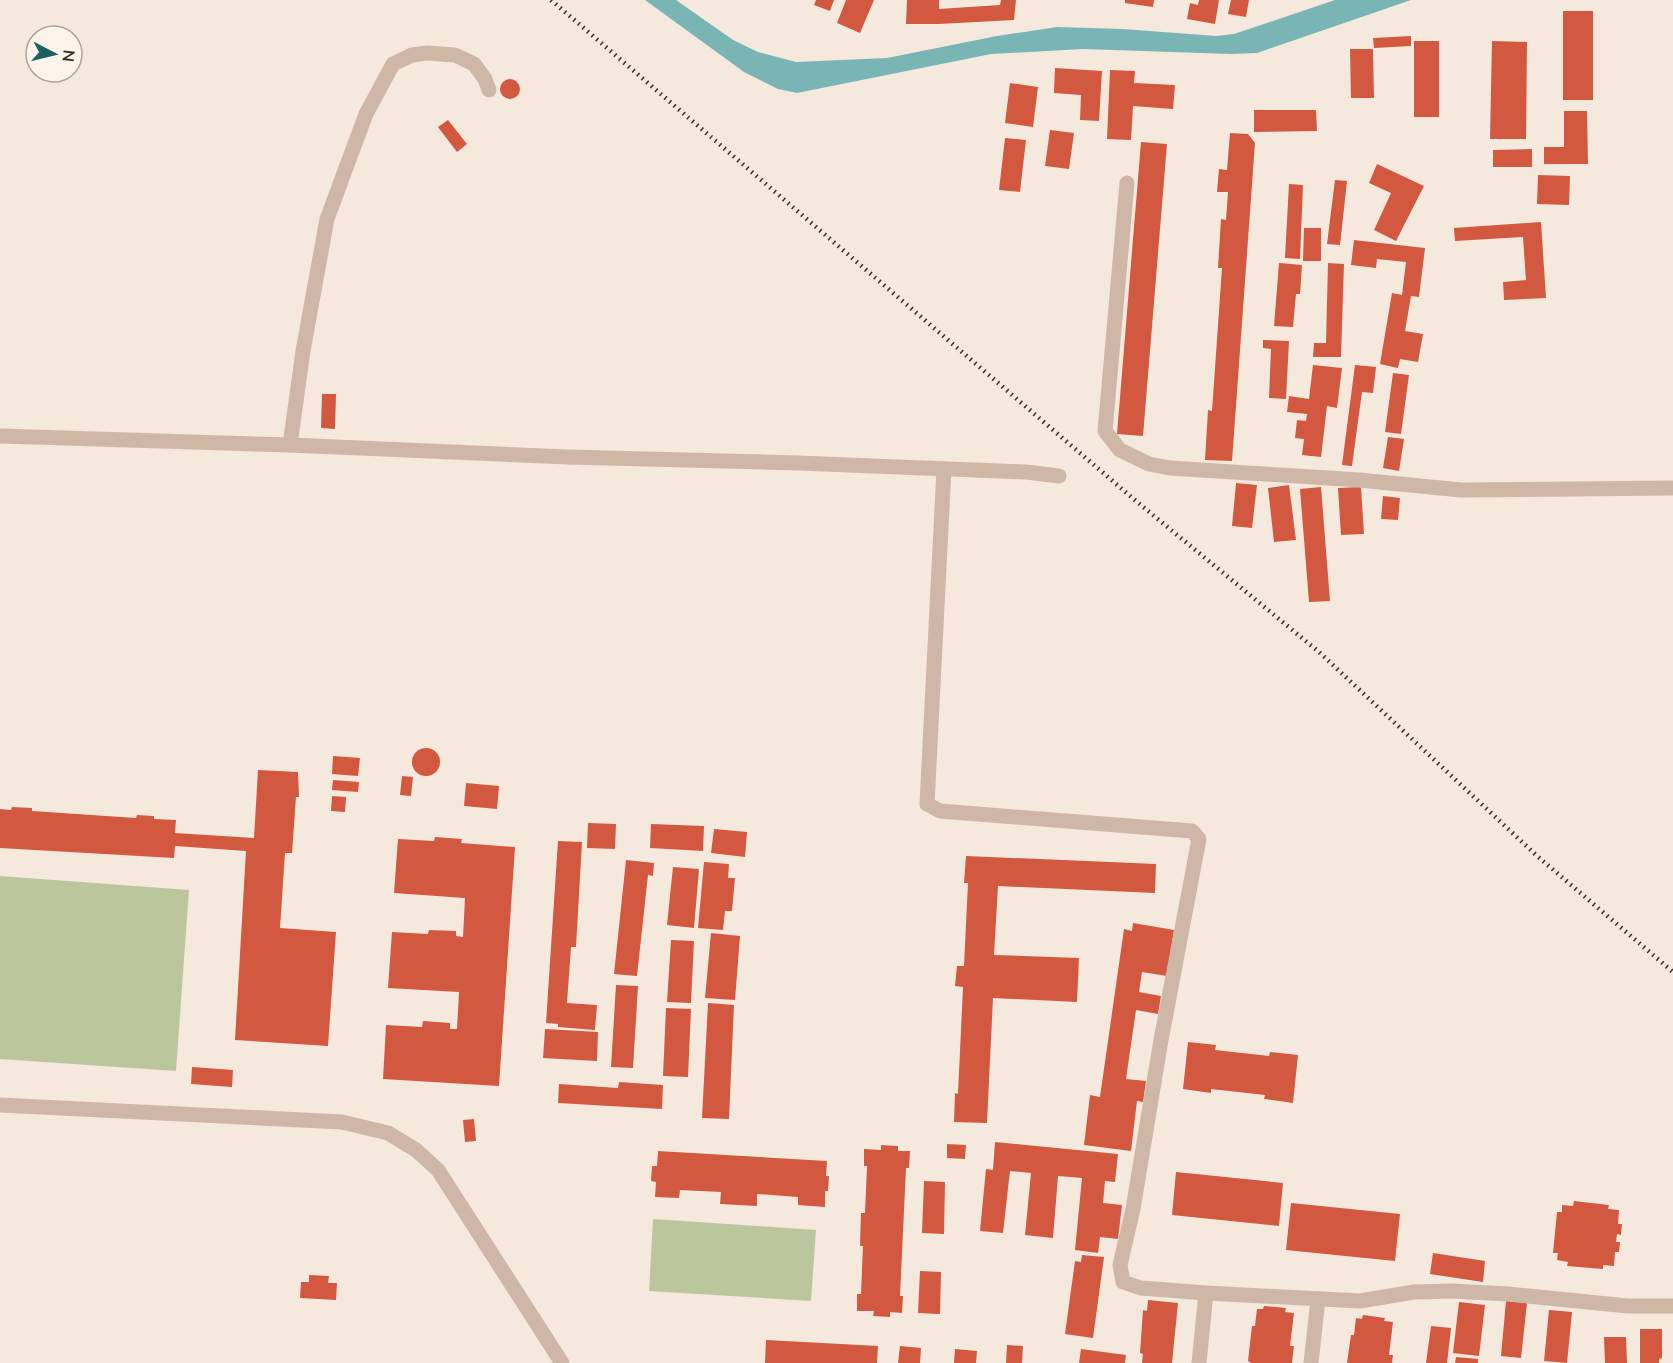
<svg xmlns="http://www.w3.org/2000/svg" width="1673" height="1363" font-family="'Nunito Sans',sans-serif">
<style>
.green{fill:#bbc69c}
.water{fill:#79b5b4}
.building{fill:#d2583f}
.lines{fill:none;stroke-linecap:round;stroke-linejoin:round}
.minor{stroke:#cfb7a8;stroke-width:15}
.tertiary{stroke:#cfb7a8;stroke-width:15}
.rail{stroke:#3b2d29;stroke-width:4.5;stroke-dasharray:1.5 4.5;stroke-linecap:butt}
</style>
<rect width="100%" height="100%" fill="#f5e9de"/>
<g class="green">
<polygon points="0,876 189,890 176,1071 0,1059"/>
<polygon points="653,1219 816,1230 811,1301 649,1291"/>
</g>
<polygon class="water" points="645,0 676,0 733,40 758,52 796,62 887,58 997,36 1057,27 1123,29 1216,36 1234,34 1335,0 1411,0 1257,53 1231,54 1083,49 991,54 797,93 778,89 744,72"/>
<g class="building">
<polygon points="816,0 834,0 830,11 814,5"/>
<polygon points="846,0 874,0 860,33 837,23"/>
<polygon points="907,0 939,0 939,9 1000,5 1001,0 1016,0 1014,20 939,24 906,24"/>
<polygon points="1125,0 1154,0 1153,7 1125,3"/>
<polygon points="1199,0 1219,0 1215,24 1187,19 1190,3 1198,5"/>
<polygon points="1231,0 1249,0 1246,17 1228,14"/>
<rect x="1563" y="11" width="30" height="89"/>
<polygon points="1411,36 1411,46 1374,48 1373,38"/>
<rect x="1414" y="41" width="25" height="76"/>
<polygon points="1492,41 1527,42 1526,139 1490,139"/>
<polygon points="1350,49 1373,49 1374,98 1351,98"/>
<polygon points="1055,68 1102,71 1099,121 1080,120 1081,95 1054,93"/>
<polygon points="1110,70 1135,71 1134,83 1175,85 1173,109 1133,106 1131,140 1107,139"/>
<circle cx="510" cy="89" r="10"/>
<polygon points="1010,83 1038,87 1033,127 1005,123"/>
<polygon points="1254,110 1316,110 1317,131 1254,132"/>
<polygon points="1564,111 1587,111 1588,164 1544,164 1544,147 1564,147"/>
<polygon points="448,120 467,144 457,152 438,127"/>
<polygon points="1050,130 1074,133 1069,169 1045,166"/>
<polygon points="1230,133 1248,134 1255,143 1232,461 1205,460 1208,410 1212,411 1222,268 1218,268 1221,219 1226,220 1228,192 1217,192 1219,169 1227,170"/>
<polygon points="1005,138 1026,140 1020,192 999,190"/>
<polygon points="1141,142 1167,144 1143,436 1117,434"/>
<polygon points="1532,149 1532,167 1493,167 1493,150"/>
<polygon points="1377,164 1424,186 1396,241 1374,230 1391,193 1369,183"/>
<polygon points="1538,175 1570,176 1569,205 1537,204"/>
<polygon points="1335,180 1347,181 1340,245 1327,244"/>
<polygon points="1289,184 1303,185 1300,259 1285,258"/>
<polygon points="1541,222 1546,298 1504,300 1503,282 1526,280 1523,237 1455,241 1454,228"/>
<polygon points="1304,228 1321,228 1321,261 1303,261"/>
<polygon points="1354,240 1425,248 1419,297 1411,296 1405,331 1423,334 1418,362 1400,359 1398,368 1380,364 1392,293 1402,295 1406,262 1377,259 1376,268 1351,265"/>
<polygon points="1279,263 1302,265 1300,294 1296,294 1293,327 1274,326"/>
<polygon points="1328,263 1344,264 1341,357 1313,357 1314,343 1326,343"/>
<polygon points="1263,340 1289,341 1286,399 1269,398 1271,349 1263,348"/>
<polygon points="1313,365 1342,368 1337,408 1327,406 1321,457 1302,455 1304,439 1295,438 1297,420 1306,421 1307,414 1287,412 1289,396 1309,399"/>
<polygon points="1355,365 1376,367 1373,393 1362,392 1352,466 1342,465"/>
<polygon points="1393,373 1409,375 1401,434 1385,432"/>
<polygon points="322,394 336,394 335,429 321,428"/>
<polygon points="1388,437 1404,439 1399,471 1383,468"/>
<polygon points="1236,483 1257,485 1252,528 1232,526"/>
<polygon points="1289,485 1296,540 1274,542 1268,488"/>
<polygon points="1321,487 1330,601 1309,602 1300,489"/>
<polygon points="1361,487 1364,534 1341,535 1338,488"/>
<polygon points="1383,496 1400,498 1398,520 1381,519"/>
<circle cx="426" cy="762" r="14"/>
<polygon points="333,756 360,758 358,776 332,774"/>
<polygon points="258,770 298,772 299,797 296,797 292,853 285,853 280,928 336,932 328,1046 235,1040 246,851 175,846 174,858 0,848 0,809 11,810 12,807 32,808 32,811 136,818 137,815 154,816 154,819 176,820 175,833 254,838"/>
<polygon points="402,776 413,777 411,796 400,795"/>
<polygon points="333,780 359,782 358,792 332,790"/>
<polygon points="466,783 499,786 497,809 464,806"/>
<polygon points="332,796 346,797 345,812 331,811"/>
<polygon points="588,823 616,824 615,849 587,848"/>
<polygon points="651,824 704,826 703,851 650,848"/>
<polygon points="714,829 747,832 745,857 711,853"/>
<polygon points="435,837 462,839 461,843 515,847 499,1086 383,1079 386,1025 422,1027 423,1021 450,1023 450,1029 457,1029 459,992 388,988 392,932 428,934 429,930 456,931 456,936 463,937 465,898 394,893 398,839 434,841"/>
<polygon points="558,841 582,842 576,947 571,947 567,1003 597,1005 595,1030 558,1027 558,1024 546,1023"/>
<polygon points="966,856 1156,864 1155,893 998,886 994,955 1079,958 1077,1002 993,998 987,1123 954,1122 955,1093 958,1094 963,987 955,986 957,966 964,966 968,883 964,883"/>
<polygon points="626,860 654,863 653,876 648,875 637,976 614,974"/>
<polygon points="704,862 729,864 728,878 735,878 732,911 725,911 723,930 698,928"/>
<polygon points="673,867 699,869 694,928 667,925"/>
<polygon points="1133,923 1174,930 1167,976 1142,972 1139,992 1161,996 1158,1014 1136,1010 1126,1079 1146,1081 1143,1102 1137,1101 1131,1151 1084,1145 1090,1095 1100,1097 1124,929 1132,931"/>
<polygon points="711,933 740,936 735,1000 705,998"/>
<polygon points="671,940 694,941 691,1003 667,1002"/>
<polygon points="616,985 638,986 633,1068 611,1067"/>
<polygon points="708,1003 734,1005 729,1119 702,1118"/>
<polygon points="666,1008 691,1009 688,1077 663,1076"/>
<polygon points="545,1029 598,1032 597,1061 543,1058"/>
<polygon points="1188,1042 1216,1045 1215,1050 1269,1056 1270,1052 1298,1055 1293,1103 1264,1099 1265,1095 1211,1089 1211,1093 1183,1089"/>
<polygon points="192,1067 233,1070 232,1087 191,1084"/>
<polygon points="619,1082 663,1085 662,1109 558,1103 559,1084 618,1088"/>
<polygon points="474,1119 476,1141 465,1142 463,1120"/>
<polygon points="995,1142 1118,1154 1115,1182 1105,1181 1103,1203 1122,1205 1118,1239 1100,1237 1098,1253 1075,1250 1082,1178 1058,1176 1053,1238 1025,1235 1031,1173 1010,1171 1003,1233 980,1231 986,1169 993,1170"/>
<polygon points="947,1144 966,1145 965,1159 947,1158"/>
<polygon points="881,1145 898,1146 898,1151 910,1151 909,1168 906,1168 900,1296 903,1296 902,1313 890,1312 890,1317 873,1316 874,1311 857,1311 857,1294 861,1294 863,1246 860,1246 861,1213 865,1213 867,1166 864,1166 864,1149 881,1150"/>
<polygon points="658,1151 827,1161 826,1176 829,1176 828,1191 825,1191 825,1207 798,1205 798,1197 757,1194 757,1206 720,1204 721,1192 680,1190 679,1198 655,1197 656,1182 651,1181 652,1166 657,1166"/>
<polygon points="1176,1172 1283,1183 1279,1226 1172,1215"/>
<polygon points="924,1181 945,1182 944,1234 922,1233"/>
<polygon points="1574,1201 1609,1205 1608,1209 1619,1210 1618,1224 1622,1224 1621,1235 1617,1234 1616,1242 1620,1242 1619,1252 1615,1252 1614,1266 1603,1265 1603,1269 1567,1266 1568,1262 1557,1260 1558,1253 1553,1253 1557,1212 1562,1212 1562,1205 1573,1206"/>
<polygon points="1291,1203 1400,1214 1395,1261 1286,1250"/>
<polygon points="1433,1253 1485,1261 1483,1282 1430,1274"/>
<polygon points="1082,1255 1104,1257 1093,1338 1065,1334 1075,1261 1081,1262"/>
<polygon points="920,1271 941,1272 940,1314 918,1313"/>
<polygon points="309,1275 329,1276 328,1283 337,1283 336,1300 300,1298 301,1282 309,1282"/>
<polygon points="1148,1300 1178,1303 1172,1363 1142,1363 1143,1354 1140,1353 1143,1310 1147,1311"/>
<polygon points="1506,1301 1527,1303 1521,1358 1501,1356"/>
<polygon points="1459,1302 1485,1305 1479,1356 1453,1353"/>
<polygon points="1264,1306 1286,1308 1285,1312 1294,1313 1290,1346 1294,1346 1292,1363 1251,1363 1248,1361 1252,1326 1255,1326 1257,1309 1263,1309"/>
<polygon points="1549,1310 1572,1312 1567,1363 1544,1361"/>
<polygon points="1363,1315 1385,1318 1384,1321 1393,1322 1389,1355 1393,1355 1392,1363 1347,1363 1351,1335 1354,1335 1356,1318 1362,1319"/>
<polygon points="1431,1326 1451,1328 1447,1363 1426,1363"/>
<polygon points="1640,1329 1662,1329 1662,1358 1659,1359 1659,1363 1640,1363"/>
<polygon points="1604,1337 1626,1337 1627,1363 1605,1363"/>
<polygon points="766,1340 878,1346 877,1363 765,1363"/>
<polygon points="1007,1345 1023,1346 1022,1363 1006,1363"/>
<polygon points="900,1346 921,1348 920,1363 898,1363"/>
<polygon points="955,1349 977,1351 976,1363 954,1363"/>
<polygon points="1081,1349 1126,1355 1125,1363 1079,1363"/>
<polygon points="1456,1357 1478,1359 1478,1363 1455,1363"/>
</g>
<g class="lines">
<g class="minor">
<polyline points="1127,183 1105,431 1120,450 1149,464 1170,468 1359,480 1461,490 1673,488"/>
<polyline points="0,436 290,445 567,457 798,463 1026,472 1059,476"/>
<polyline points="290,445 303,351 327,219 366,114 393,64 412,55 427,53 455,55 474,64 485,79 489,90"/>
<polyline points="944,469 927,804 940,811 1192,831 1199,839 1161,1040 1133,1209 1120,1265 1123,1282 1141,1288 1206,1293 1360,1301 1414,1292 1452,1291 1508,1294 1628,1306 1673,1306"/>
<polyline points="1199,1363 1206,1293"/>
<polyline points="1311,1363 1318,1299"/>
</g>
<polyline class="tertiary" points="0,1105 342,1122 388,1133 416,1150 438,1170 562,1363"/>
<polyline class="rail" points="551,0 1136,501 1319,652 1536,855 1673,972"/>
</g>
<g transform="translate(54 54) rotate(97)"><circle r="28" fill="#fcf3eb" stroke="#afa49d" stroke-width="1.5"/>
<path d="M0-4.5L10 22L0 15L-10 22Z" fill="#196261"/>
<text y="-9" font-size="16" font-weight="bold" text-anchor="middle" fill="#3b2d29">N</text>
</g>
</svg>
